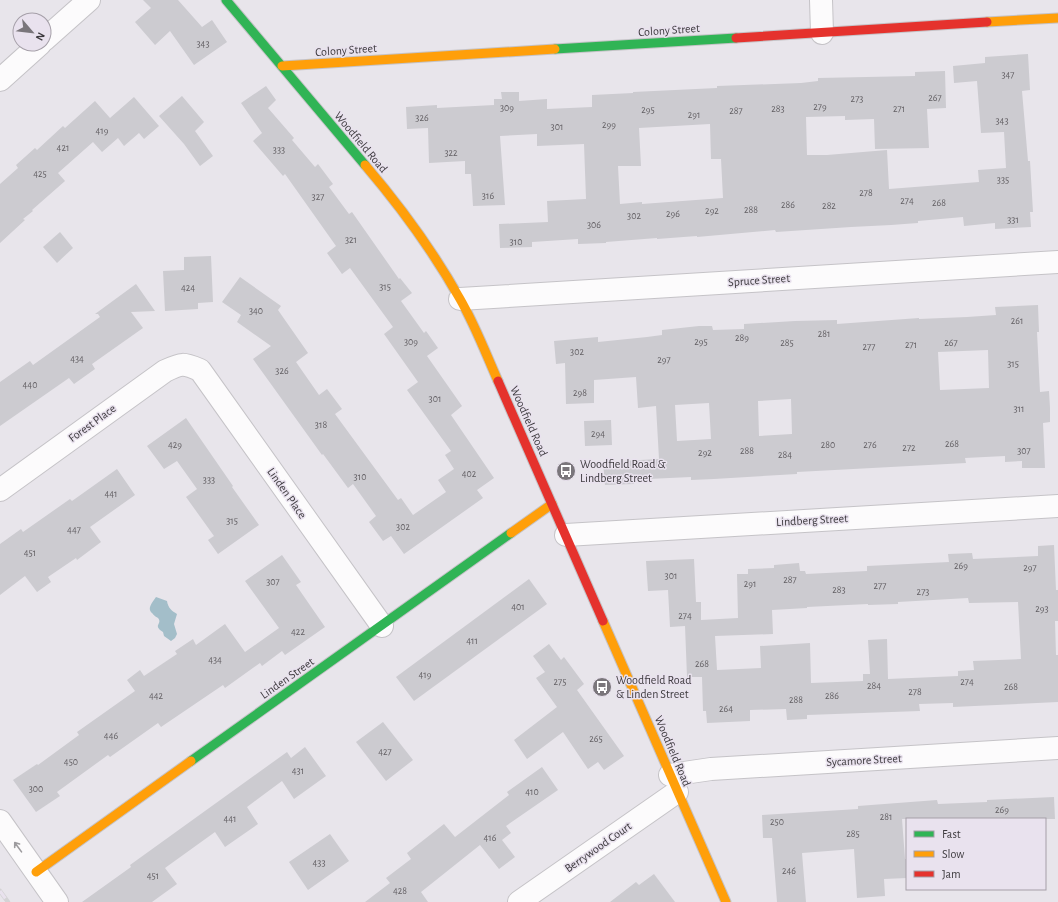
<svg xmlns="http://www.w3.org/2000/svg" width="1058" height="902" font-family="'Alegreya Sans',sans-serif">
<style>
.water{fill:#a3bec9}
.building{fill:#cccbd0;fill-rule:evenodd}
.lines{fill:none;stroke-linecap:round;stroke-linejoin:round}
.street-casing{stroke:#c5c3c7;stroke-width:24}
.fast-casing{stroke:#c5c3c7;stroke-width:11}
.slow-casing{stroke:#c5c3c7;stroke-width:11}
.jam-casing{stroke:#c5c3c7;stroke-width:11}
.street{stroke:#fcfbfc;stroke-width:22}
.fast{stroke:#30b455;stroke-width:9}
.slow{stroke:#ff9f0a;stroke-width:9}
.jam{stroke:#e5322d;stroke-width:9}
.rail-casing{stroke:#d4d3d5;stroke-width:4.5}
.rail{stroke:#e9e2ee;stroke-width:3;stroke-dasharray:9;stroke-linecap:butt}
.oneway{stroke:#9d9b9e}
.labels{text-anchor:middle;stroke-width:3;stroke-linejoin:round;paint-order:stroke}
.number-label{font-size:10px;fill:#625f63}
.street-label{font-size:12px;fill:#3e3b3f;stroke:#e9e2ee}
.poi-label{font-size:12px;fill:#3e3b3f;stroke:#e9e2ee;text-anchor:start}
</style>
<rect width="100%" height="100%" fill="#e8e5eb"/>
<path class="water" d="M156 597 167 601C168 608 172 611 177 614L174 624 177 634 175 638 171 641 164 636 163 632C152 625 163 624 158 618 158 618 153 615 153 614 146 609 152 603 156 597Z"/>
<g class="building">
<polygon points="143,0 178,0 202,27 212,20 227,42 194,65 170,31 155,45 135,22 151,8"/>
<path d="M1028 54 1030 90 1022 91 1028 161H1030L1033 212H1030L1031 227 995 229V223L964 226 963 217 918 221V223L891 225 851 227 776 232 775 230 697 237V236L657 239V238L606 242V243L578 244V239L532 242V247L500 248 499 224 548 222 547 201 586 199 584 144 537 146V134L500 136 505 205 473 206 471 174H465V161L429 163 428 128 407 129 406 107 437 105V108L494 105V99H502L501 92H519V101L547 99V109L592 107V95L633 93V92L717 88V86L801 83 818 81V78L915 76V72L945 71 946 108 927 109 929 148 875 149 874 119 845 120V116L806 117 807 155H827L887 150 889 189 979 182 978 170 1006 168 1004 132 981 133 977 81 954 83 953 66 985 63V57ZM710 124 711 159H721L723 198 642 204V202L620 204 618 166H641L639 128Z"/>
<polygon points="266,86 276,100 268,108 294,138 292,140 315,167 318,164 333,184 329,187 349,214 352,212 399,279 400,278 412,293 401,301 424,333 426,331 438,348 427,356 462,406 451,415 494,478 477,490 483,498 404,554 391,536 383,541 369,522 376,516 353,484 348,488 323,454 322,455 253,359 271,346 237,322 241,315 222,302 240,277 281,306 278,310 308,353 296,362 319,395 327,389 342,409 335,414 398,500 401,498 413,515 446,492 438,480 454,469 445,455 451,451 407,390 418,382 384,334 393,327 350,268 342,274 327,253 336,246 285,174 283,176 253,141 262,133 241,103"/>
<polygon points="182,96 204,122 195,131 213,156 200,166 184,144 159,116"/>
<polygon points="134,97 159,126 144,139 139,133 124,146 118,138 102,152 93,142 58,173 65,181 32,210 33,211 23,219 25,220 0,243 0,184 18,168 16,165 35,148 37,150 63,126 65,128 95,101 110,118"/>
<polygon points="60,232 73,248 57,263 43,247"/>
<polygon points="211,256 213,302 198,303 198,309 165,311 163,271 184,270 184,257"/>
<polygon points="136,284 155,311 131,312 143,328 92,364 95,369 74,384 69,378 0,426 0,382 30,361 33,365 100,317 98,314 95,314"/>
<path d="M1038 305 1039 332H1037L1040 392 1049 391 1050 408V422L1043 423 1045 468H1022V461L1005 462V456L965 458 966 463 797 472V474L714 479 691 480V477L648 479V481H634V484L605 485 603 462 659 459 656 406 638 408 636 377 594 380V403L566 404 565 363 556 364 554 341 598 337V342L647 337 662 335V330L699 326H712L713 330 744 329V324L795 321 837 320V324L919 318V319L967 317 996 315 995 307ZM988 350 989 388 940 390 938 352ZM791 399 792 434 759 436 758 401ZM709 403 711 439 677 441 675 405Z"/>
<polygon points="186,418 233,486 232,487 259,525 218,554 208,540 214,536 186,497 197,489 177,461 164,469 147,446"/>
<polygon points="611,420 612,445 585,446 584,421"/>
<polygon points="117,469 135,495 90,527 101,542 77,560 76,558 48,577 51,582 37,592 25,576 0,595 0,544 21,529 23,532 70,499 72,501"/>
<path d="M1054 545 1056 590H1058V621H1055L1056 655H1058V702L953 707V703L919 704 920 711 807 715V719L787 720 786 709 750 710V721L707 723 706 711H703L702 677H687L685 626 670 627 668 590 648 591 646 561 694 559 696 602H701V620L738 618 737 574H748V569L774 568V565L799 563 800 571H805L806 574 867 571V566L949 562 948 554 972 553 973 559 1038 556V546ZM968 598 969 603 1018 602 1021 659 973 661 974 670 958 671V676L888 679 887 639 868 640 870 674H863V681L811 683 810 643 760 646 761 668 717 670 715 636 773 634 772 610 807 608V607L868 604V605L898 604V602Z"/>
<polygon points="282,555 301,582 296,585 325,627 285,655 282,651 262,666 260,663 225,688 223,685 161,727 158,723 110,757 108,755 57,792 60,796 36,812 13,780 37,764 38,765 79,735 77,732 135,691 127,680 140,670 144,676 177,654 175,651 193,639 196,645 225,624 245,652 279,628 245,581"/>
<polygon points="529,579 547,604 414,701 396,677"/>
<polygon points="549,644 561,660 564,657 584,684 577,690 624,756 604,770 598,762 588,769 563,732 527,759 514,740 557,707 536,678 545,672 533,656"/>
<polygon points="383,722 413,760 386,781 356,742"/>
<polygon points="305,747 326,776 294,799 282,781 247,807 258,824 225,847 215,832 165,868 177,884 152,902 82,902 131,867 130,865 287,752 291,758"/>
<polygon points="542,767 558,790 506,826 511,833 502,840 515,857 499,869 480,845 421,892 428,902 365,902 390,883 386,878 411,859 407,853 444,824 455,837 509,795 507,792"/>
<polygon points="1054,797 1055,819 902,819 905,859 907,859 907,878 884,879 885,896 857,898 854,849 802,853 806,902 777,902 772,838 763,838 762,815 858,809 858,806 937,800 938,804 987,802 987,800"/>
<polygon points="330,834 349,861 308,890 289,862"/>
<polygon points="654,874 675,902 610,902 636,882 639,885"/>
</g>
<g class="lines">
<g class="street-casing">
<g id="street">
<polyline points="821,0 822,33"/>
<polyline points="44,40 89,0"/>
<polyline points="0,80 40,44"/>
<polyline points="460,299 1058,262"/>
<path d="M0 490 165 371C182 363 183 363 200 370L382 626"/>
<polyline points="566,535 1058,506"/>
<polyline points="670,775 711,769 1058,748"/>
<polyline points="0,821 57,902"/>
<polyline points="519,902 677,792"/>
</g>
</g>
<g class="fast-casing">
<g id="fast">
<polyline points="226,0 365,165"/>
<polyline points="555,49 736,38"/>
<polyline points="191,761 511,533"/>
</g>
</g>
<g class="slow-casing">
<g id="slow">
<polyline points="987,22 1058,18"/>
<polyline points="282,66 555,49"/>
<path d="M365 165C400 206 433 251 460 299 475 325 486 354 498 381"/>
<polyline points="511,533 552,504"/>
<polyline points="603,621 726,902"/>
<polyline points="36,872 191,761"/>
</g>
</g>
<g class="jam-casing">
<g id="jam">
<polyline points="736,38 987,22"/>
<polyline points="498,381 603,621"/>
</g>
</g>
<use href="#street" class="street"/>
<use href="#fast" class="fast"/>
<use href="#slow" class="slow"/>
<use href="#jam" class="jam"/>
<g class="rail-casing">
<polyline id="rail" points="0,891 8,902"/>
</g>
<use href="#rail" class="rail"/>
</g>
<defs><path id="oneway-shaft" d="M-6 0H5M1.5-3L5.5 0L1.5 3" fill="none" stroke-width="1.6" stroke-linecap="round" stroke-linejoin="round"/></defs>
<use class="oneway" href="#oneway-shaft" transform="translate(18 847) rotate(-126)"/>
<defs>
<g id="bus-disc" transform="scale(1)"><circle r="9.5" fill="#7a767b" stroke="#e9e2ee"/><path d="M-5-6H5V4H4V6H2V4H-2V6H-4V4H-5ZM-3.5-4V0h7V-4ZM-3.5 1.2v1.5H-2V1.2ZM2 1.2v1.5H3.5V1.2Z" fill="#fff"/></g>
</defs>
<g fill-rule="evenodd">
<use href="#bus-disc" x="566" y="471"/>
<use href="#bus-disc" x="602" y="687"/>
</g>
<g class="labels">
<g class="number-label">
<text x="203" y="47">343</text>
<text x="1008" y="78">347</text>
<text x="935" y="101">267</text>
<text x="857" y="102">273</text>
<text x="820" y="110">279</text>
<text x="507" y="111">309</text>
<text x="778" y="112">283</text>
<text x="899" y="112">271</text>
<text x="648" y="113">295</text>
<text x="736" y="114">287</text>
<text x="694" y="118">291</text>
<text x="422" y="121">326</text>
<text x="1002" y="124">343</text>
<text x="609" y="128">299</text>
<text x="557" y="130">301</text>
<text x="102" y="134">419</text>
<text x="63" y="151">421</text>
<text x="279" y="153">333</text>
<text x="451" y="156">322</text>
<text x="40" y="177">425</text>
<text x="1003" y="183">335</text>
<text x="866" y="196">278</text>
<text x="488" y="199">316</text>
<text x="318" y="200">327</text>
<text x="907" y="204">274</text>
<text x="939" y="206">268</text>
<text x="788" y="208">286</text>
<text x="829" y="209">282</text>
<text x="751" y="213">288</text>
<text x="712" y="214">292</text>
<text x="673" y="217">296</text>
<text x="634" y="219">302</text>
<text x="1013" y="223">331</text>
<text x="594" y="228">306</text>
<text x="351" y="243">321</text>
<text x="516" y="245">310</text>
<text x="385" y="290">315</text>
<text x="188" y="291">424</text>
<text x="256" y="314">340</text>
<text x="1017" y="324">261</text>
<text x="824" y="337">281</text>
<text x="742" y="341">289</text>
<text x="411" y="345">309</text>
<text x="701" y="345">295</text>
<text x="787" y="346">285</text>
<text x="951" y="346">267</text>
<text x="911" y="348">271</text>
<text x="869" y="350">277</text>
<text x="577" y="355">302</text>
<text x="77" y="362">434</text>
<text x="664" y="363">297</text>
<text x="1013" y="367">315</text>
<text x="282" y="374">326</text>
<text x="30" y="388">440</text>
<text x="580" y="396">298</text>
<text x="435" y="402">301</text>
<text x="1019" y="412">311</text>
<text x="321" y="428">318</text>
<text x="598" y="437">294</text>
<text x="952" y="447">268</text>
<text x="175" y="448">429</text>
<text x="828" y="448">280</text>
<text x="870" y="448">276</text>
<text x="909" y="451">272</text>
<text x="747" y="454">288</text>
<text x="1024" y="454">307</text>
<text x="705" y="456">292</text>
<text x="785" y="458">284</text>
<text x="469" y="477">402</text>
<text x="360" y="480">310</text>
<text x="209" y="483">333</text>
<text x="111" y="497">441</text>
<text x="232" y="524">315</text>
<text x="403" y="530">302</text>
<text x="74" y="533">447</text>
<text x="30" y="556">451</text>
<text x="961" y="569">269</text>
<text x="1030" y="571">297</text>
<text x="671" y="579">301</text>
<text x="790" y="583">287</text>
<text x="273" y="585">307</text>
<text x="750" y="587">291</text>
<text x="880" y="589">277</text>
<text x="839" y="593">283</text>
<text x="923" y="595">273</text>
<text x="518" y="610">401</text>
<text x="1042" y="612">293</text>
<text x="685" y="619">274</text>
<text x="298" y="635">422</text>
<text x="472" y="644">411</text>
<text x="215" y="663">434</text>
<text x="702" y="667">268</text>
<text x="425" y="678">419</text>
<text x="560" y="685">275</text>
<text x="967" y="685">274</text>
<text x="874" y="689">284</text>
<text x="1011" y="690">268</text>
<text x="915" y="695">278</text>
<text x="156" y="699">442</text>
<text x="832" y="699">286</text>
<text x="796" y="703">288</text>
<text x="726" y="712">264</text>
<text x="111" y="739">446</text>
<text x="596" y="742">265</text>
<text x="385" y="755">427</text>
<text x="71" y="765">450</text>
<text x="298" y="774">431</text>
<text x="36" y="792">300</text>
<text x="532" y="795">410</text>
<text x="1002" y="813">269</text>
<text x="886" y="820">281</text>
<text x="230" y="822">441</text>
<text x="777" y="825">250</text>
<text x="853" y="837">285</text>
<text x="490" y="841">416</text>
<text x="319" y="866">433</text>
<text x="789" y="874">246</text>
<text x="153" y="879">451</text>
<text x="400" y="894">428</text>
</g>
<g class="street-label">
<text transform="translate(669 30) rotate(-4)" y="4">Colony Street</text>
<text transform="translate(346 50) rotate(-4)" y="4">Colony Street</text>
<text transform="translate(361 142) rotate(50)" y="4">Woodfield Road</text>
<text transform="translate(759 280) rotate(-4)" y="4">Spruce Street</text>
<text transform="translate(529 421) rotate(66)" y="4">Woodfield Road</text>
<text transform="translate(92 423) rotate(-36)" y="4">Forest Place</text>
<text transform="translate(287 493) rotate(55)" y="4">Linden Place</text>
<text transform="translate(812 520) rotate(-3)" y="4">Lindberg Street</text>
<text transform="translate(287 678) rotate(-35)" y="4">Linden Street</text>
<text transform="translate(673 751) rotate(67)" y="4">Woodfield Road</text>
<text transform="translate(864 760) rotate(-3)" y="4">Sycamore Street</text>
<text transform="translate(598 847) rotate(-35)" y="4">Berrywood Court</text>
</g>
<g class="poi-label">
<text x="580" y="468">Woodfield Road &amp;<tspan x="580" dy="14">Lindberg Street</tspan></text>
<text x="616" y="684">Woodfield Road<tspan x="616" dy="14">&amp; Linden Street</tspan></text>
</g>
</g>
<rect x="906" y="818" width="140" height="72" fill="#e9e2ee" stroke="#a59fa8"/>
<rect x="914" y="831" width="20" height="6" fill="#30b455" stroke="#a59fa8"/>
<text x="942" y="838" font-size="12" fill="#3e3b3f">Fast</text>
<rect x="914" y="851" width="20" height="6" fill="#ff9f0a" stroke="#a59fa8"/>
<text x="942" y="858" font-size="12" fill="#3e3b3f">Slow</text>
<rect x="914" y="871" width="20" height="6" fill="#e5322d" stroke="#a59fa8"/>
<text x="942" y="878" font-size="12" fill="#3e3b3f">Jam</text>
<g transform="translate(32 32) rotate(118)"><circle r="19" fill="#e9e2ee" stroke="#a59fa8"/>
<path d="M0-3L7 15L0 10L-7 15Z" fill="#7a767b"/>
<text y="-6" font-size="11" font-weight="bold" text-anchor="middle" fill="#3e3b3f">N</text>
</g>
</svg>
